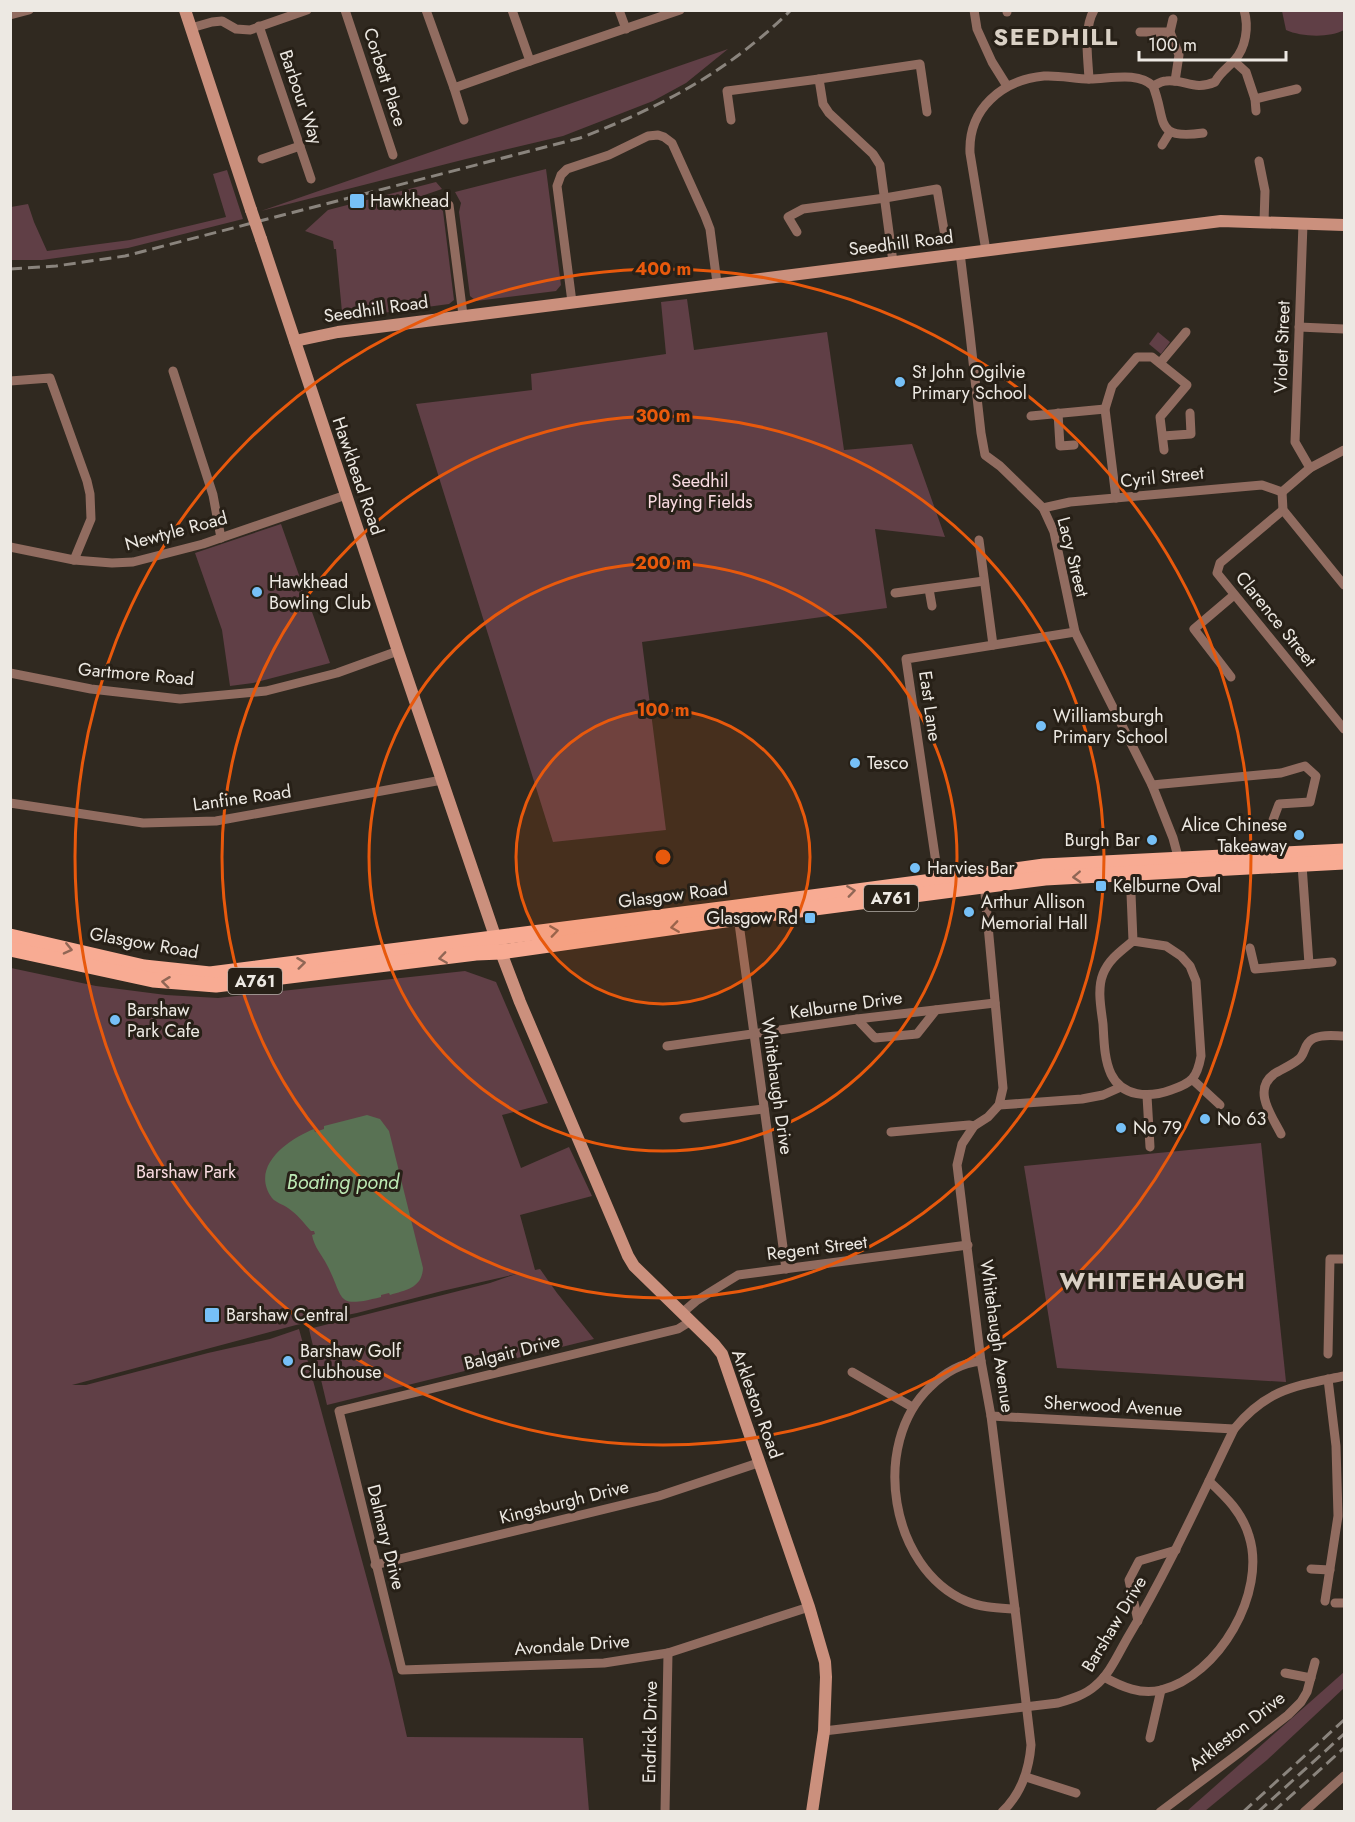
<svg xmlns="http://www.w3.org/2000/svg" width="1355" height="1822" font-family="Jost,sans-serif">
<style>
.green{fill:#603f46}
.water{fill:#597254}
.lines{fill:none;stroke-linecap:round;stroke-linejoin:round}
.street{stroke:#916c60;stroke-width:9}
.secondary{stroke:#cb907d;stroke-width:12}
.primary{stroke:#f8ab93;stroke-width:15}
.rail{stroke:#8a847d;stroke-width:3;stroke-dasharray:12 6;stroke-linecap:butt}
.secondary-bridge{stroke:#cb907d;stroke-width:12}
.oneway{stroke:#906655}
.ring{fill:none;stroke:#e8590c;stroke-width:3}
.poi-dot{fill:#76c0f7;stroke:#272017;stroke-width:2}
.labels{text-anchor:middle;stroke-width:6;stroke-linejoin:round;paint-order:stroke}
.shield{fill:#272017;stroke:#b2ada6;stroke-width:1.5}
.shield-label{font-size:16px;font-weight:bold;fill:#ede9e3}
.street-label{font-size:18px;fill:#ede9e3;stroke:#272017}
.poi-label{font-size:18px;fill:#ede9e3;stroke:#272017;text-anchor:start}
.park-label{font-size:18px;fill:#f9dbe1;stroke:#272017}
.water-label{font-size:20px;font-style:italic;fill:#bde9b4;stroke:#272017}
.district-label{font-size:24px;font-weight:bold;letter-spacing:1.5px;fill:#dad1c5;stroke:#272017}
.centre{fill:#e8590c;stroke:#272017;stroke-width:3}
.ring-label{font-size:18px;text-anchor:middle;font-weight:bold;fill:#e8590c;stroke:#272017;stroke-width:6;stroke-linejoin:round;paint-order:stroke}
</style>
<rect width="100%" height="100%" fill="#302920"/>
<g class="green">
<path d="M1282 11H1344V30C1330 38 1301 37 1286 30Z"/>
<polygon points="728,49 686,83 653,101 563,136 466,159 261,211"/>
<polygon points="546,169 561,285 556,291 476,301 470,296 459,212 461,203 455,192"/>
<polygon points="227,170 243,219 128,248 42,260 11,260 11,207 28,204 34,222 47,251 130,240 226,217 213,174"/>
<polygon points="436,182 442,189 401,203 432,200 443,211 454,300 449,304 353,317 346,317 342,312 336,249 334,249 333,241 305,231 328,210"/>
<polygon points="687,299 694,350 827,332 844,450 912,444 945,537 875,529 887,608 642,642 666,830 553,842 416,404 532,390 531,374 666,354 661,302"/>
<polygon points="1158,332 1170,342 1161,354 1149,344"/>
<polygon points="281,524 330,663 253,683 230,686 222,630 195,553"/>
<polygon points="11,968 96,986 166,995 218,998 465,971 496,982 548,1103 502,1115 521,1168 569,1147 592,1196 520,1215 535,1270 540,1269 557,1293 594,1339 327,1405 309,1329 490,1283 516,1274 442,1291 357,1313 296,1325 72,1385 86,1385 208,1353 270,1339 299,1329 392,1671 407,1737 583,1738 589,1811 11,1812"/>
<polygon points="1261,1143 1286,1382 1057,1368 1024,1166"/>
<polygon points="1344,1672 1344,1688 1267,1760 1205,1811 1187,1811"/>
</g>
<path class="water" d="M367 1115 380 1119 389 1131 423 1268C422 1288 406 1290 390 1295L389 1293 381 1295V1297C334 1309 345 1299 327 1265 322 1255 314 1247 312 1235L315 1234 314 1231H311C304 1223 297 1214 288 1208 283 1204 276 1203 272 1198 249 1166 289 1139 314 1129L315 1132 324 1129V1126Z"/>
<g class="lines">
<g class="street">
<polyline points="345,10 393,155"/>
<polyline points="426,10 454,88 530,61 512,10"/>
<polyline points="619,10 626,29"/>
<polyline points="974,10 977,29 992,62 1007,86"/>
<polyline points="1007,10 1007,12"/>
<polyline points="10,15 29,10"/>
<polyline points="1173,19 1170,32 1179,55 1175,81"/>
<polyline points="259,26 311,179"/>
<polyline points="191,28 212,22 222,21 236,29 250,30 307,10"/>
<polyline points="1140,32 1170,32"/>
<polyline points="530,61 680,10"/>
<polyline points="1234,61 1246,72 1255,99 1256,111"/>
<polyline points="819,79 920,64 927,112"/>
<path d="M1089 79C1088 57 1083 30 1094 10"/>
<path d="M1153 86C1157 84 1162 81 1166 81 1185 79 1194 91 1215 82 1219 74 1227 68 1234 61 1246 48 1249 27 1244 10"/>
<polyline points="454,88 464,120"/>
<polyline points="1255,99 1297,89"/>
<polyline points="731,120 727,91 819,79 823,104 829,113 873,154 880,165 893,262"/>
<polyline points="1162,145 1170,132"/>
<polyline points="262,159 300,146"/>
<polyline points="1259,161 1265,191 1264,222"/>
<polyline points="449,205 463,315"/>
<polyline points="1303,224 1295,442 1310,468"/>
<polyline points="797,232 788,217 803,209 885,198 937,189 945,236"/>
<path d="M986 251 970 153C968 109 1002 80 1044 76 1060 75 1075 79 1090 79 1109 79 1138 71 1153 86 1167 121 1153 140 1203 133"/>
<polyline points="960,253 969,326 981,433 985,455 1000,466 1043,508 1054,532 1075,632 1152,785 1173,838 1180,864"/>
<polyline points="572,302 557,186 561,175 567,169 609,155 648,136 658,135 664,137 672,143 705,216 710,229 717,283"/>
<polyline points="1299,327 1344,329"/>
<polyline points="1160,363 1186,332"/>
<polyline points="173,371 213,495 221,538"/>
<polyline points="10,381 50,378 87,481 90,494 91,519 74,560"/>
<polyline points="1058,413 1060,446 1074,445"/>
<polyline points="1031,416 1105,409"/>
<polyline points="1163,436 1191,434 1190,413"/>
<polyline points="1282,492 1283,510 1344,585"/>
<polyline points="1282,492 1310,468 1344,450"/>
<polyline points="1116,498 1105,409 1112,386 1137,357 1152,357 1187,385 1160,417 1164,450"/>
<polyline points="1043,508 1070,502 1262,485 1282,492"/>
<polyline points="1283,510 1220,563 1217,573 1344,729"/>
<polyline points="979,540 993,645"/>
<polyline points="10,547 74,560 112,563 133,562 203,544 346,495"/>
<polyline points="929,589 932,606"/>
<polyline points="895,593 984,581"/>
<polyline points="10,673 91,689 180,699 266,691 337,673 398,651"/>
<polyline points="1231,677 1194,629 1234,595"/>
<polyline points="1152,785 1281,773 1305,766 1316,776 1310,802 1279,804 1273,820"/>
<polyline points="10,803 143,823 216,821 442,780"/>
<polyline points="1302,865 1309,964"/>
<path d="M1130 870 1133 941C1121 951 1109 959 1103 974 1097 989 1101 1008 1103 1024 1104 1040 1104 1059 1111 1074 1122 1097 1149 1098 1171 1090 1192 1083 1197 1078 1201 1056L1196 981 1190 966 1181 956 1166 946 1133 941"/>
<path d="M984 882 1003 1088 999 1105 988 1117 974 1126 962 1144 957 1165 981 1361 991 1416 1015 1609 1031 1745C1029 1771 1021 1794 1002 1812"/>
<polyline points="939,883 906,659 1075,632"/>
<polyline points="738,916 786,1269"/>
<polyline points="1250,948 1255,969 1332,962"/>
<polyline points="857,1019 875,1038 917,1034 936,1010"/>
<polyline points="667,1046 857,1019 995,1003"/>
<polyline points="1193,1080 1220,1105"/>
<polyline points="1147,1096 1150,1147"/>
<polyline points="999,1105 1082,1099 1103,1095 1121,1087"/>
<polyline points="684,1118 764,1109"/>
<polyline points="891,1132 969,1125 974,1126"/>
<path d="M1281 1134C1272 1116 1252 1090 1274 1074 1282 1069 1292 1065 1299 1059 1304 1055 1304 1048 1308 1043 1315 1033 1334 1036 1344 1036"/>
<polyline points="682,1313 696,1301 738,1275 968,1245"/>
<polyline points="691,1321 678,1329 339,1411 402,1670 604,1663 668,1653 809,1607"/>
<polyline points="1328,1354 1330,1259 1344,1259"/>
<path d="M981 1361C961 1363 944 1373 930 1387 870 1444 890 1568 966 1601 982 1608 999 1608 1015 1609"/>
<polyline points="852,1372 912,1407"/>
<polyline points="991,1416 1234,1429"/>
<polyline points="375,1565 659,1496 758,1463"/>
<polyline points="1311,1569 1330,1570"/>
<polyline points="1325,1601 1338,1516 1336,1446 1328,1379"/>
<polyline points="1335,1603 1344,1603"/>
<polyline points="1138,1621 1129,1580 1139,1561 1176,1550"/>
<polyline points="1285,1673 1311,1678"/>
<path d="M1104 1677C1122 1687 1141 1695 1161 1690 1219 1676 1267 1592 1249 1536 1242 1512 1226 1497 1209 1481"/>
<path d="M824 1731 1058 1703C1071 1699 1085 1695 1095 1686 1110 1674 1118 1654 1128 1637 1168 1570 1200 1499 1234 1429 1268 1388 1296 1386 1344 1376"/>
<polyline points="1150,1738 1161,1690"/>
<polyline points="1026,1777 1076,1793"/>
<polyline points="665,1812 668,1653"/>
<polyline points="1160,1812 1239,1753 1288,1715 1301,1702 1307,1692 1315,1662"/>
<polyline points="1304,1812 1344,1776"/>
</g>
<g class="secondary">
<polyline points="185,10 251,210"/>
<polyline points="261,239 398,651 496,939 520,1002 628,1256 634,1266 714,1344 722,1354 809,1607 825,1662 826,1677 824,1731 812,1812"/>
<polyline points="295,341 338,332 1221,221 1344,225"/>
</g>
<g class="primary">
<polyline points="10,936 144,967 210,974 737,907 1044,866 1344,851"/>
<polyline points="10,949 153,980 216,985 476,953 501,952 739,918 1045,878 1344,862"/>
</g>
<g class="rail">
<path d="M10 269 56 266 125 256 580 138C661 107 728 72 791 10"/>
<polyline points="1243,1812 1344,1720"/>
<polyline points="1258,1812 1344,1734"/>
<polyline points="1273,1812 1344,1748"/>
</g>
<polyline class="secondary-bridge" points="251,210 261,239"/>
</g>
<defs><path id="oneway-chevron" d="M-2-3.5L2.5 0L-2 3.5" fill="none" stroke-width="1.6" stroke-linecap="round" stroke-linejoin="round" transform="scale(1.5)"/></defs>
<g class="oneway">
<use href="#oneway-chevron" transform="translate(1077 877) rotate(177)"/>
<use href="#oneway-chevron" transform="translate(851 891) rotate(-8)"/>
<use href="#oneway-chevron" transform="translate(675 927) rotate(172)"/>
<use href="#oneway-chevron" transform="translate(554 931) rotate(-8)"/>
<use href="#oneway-chevron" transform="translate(68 949) rotate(13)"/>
<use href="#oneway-chevron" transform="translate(443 958) rotate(172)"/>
<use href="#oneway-chevron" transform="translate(301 963) rotate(-7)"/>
<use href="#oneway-chevron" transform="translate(166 982) rotate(-173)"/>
</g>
<circle cx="663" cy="857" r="147" fill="#e8590c" fill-opacity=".12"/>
<g class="ring">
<circle cx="663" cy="857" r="147"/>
<circle cx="663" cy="857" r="294"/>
<circle cx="663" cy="857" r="441"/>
<circle cx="663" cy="857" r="588"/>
</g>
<g class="poi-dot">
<rect x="349" y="193" width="16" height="16" rx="3"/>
<circle cx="900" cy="382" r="6"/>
<circle cx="257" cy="592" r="6"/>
<circle cx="1041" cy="726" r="6"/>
<circle cx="855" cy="763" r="6"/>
<circle cx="1299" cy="835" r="6"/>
<circle cx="1152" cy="840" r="6"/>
<circle cx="915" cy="868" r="6"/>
<rect x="1095" y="880" width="12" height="12" rx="3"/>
<circle cx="969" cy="912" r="6"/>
<rect x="804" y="912" width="12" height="12" rx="3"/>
<circle cx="115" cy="1020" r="6"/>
<circle cx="1205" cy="1119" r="6"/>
<circle cx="1121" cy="1128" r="6"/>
<rect x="204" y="1307" width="16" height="16" rx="3"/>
<circle cx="288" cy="1361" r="6"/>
</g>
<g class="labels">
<g class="shield">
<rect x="864" y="885" width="54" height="26" rx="4.5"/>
<rect x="228" y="968" width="54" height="26" rx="4.5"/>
</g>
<g class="shield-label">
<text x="891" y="904">A761</text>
<text x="255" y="987">A761</text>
</g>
<g class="street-label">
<text transform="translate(385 77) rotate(72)" y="6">Corbett Place</text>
<text transform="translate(301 97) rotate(71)" y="6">Barbour Way</text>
<text transform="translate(901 243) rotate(-7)" y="6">Seedhill Road</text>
<text transform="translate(376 309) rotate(-8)" y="6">Seedhill Road</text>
<text transform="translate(1282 347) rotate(-88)" y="6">Violet Street</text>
<text transform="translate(358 476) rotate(71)" y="6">Hawkhead Road</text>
<text transform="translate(1162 477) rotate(-6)" y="6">Cyril Street</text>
<text transform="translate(176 531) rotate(-15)" y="6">Newtyle Road</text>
<text transform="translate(1073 557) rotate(76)" y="6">Lacy Street</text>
<text transform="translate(1276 619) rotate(51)" y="6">Clarence Street</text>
<text transform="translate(136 674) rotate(5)" y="6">Gartmore Road</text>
<text transform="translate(930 706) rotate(82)" y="6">East Lane</text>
<text transform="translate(242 798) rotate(-8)" y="6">Lanfine Road</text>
<text transform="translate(673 895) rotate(-7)" y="6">Glasgow Road</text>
<text transform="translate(144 943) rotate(10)" y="6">Glasgow Road</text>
<text transform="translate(846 1005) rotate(-8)" y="6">Kelburne Drive</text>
<text transform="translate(777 1086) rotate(82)" y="6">Whitehaugh Drive</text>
<text transform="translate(817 1248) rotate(-7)" y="6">Regent Street</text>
<text transform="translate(997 1336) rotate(82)" y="6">Whitehaugh Avenue</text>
<text transform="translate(512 1352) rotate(-14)" y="6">Balgair Drive</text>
<text transform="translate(757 1404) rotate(70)" y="6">Arkleston Road</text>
<text transform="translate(1113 1406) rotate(3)" y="6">Sherwood Avenue</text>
<text transform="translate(564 1502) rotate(-14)" y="6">Kingsburgh Drive</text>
<text transform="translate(386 1537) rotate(76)" y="6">Dalmary Drive</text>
<text transform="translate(1114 1624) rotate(-59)" y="6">Barshaw Drive</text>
<text transform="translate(572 1645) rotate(-4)" y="6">Avondale Drive</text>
<text transform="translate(1237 1731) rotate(-38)" y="6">Arkleston Drive</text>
<text transform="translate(650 1732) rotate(-89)" y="6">Endrick Drive</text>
</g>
<g class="poi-label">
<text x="370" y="207">Hawkhead</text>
<text x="912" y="378">St John Ogilvie<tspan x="912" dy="21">Primary School</tspan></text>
<text x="269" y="588">Hawkhead<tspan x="269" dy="21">Bowling Club</tspan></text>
<text x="1053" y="722">Williamsburgh<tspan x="1053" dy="21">Primary School</tspan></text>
<text x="867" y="769">Tesco</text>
<text x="1287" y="831" text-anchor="end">Alice Chinese<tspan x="1287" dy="21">Takeaway</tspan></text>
<text x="1140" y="846" text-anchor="end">Burgh Bar</text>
<text x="927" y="874">Harvies Bar</text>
<text x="1113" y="892">Kelburne Oval</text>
<text x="981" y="908">Arthur Allison<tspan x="981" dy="21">Memorial Hall</tspan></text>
<text x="798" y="924" text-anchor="end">Glasgow Rd</text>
<text x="127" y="1016">Barshaw<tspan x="127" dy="21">Park Cafe</tspan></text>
<text x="1217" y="1125">No 63</text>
<text x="1133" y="1134">No 79</text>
<text x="226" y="1321">Barshaw Central</text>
<text x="300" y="1357">Barshaw Golf<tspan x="300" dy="21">Clubhouse</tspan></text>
</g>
<g class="park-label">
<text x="700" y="487">Seedhil<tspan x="700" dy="21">Playing Fields</tspan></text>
<text x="186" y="1178">Barshaw Park</text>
</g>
<g class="water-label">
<text x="343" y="1189">Boating pond</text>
</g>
<g class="district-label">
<text x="1056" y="45">SEEDHILL</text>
<text x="1153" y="1289">WHITEHAUGH</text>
</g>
</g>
<circle cx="663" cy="857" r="9" class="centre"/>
<g class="ring-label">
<text x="663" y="275">400 m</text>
<text x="663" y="422">300 m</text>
<text x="663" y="569">200 m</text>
<text x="663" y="716">100 m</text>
</g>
<rect width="1355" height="1822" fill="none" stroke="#ede9e3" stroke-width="24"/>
<path d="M1139 51v9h147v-9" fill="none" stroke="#ede9e3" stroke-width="3"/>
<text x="1148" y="51" font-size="18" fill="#ede9e3" stroke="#272017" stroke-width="4.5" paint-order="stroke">100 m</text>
</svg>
